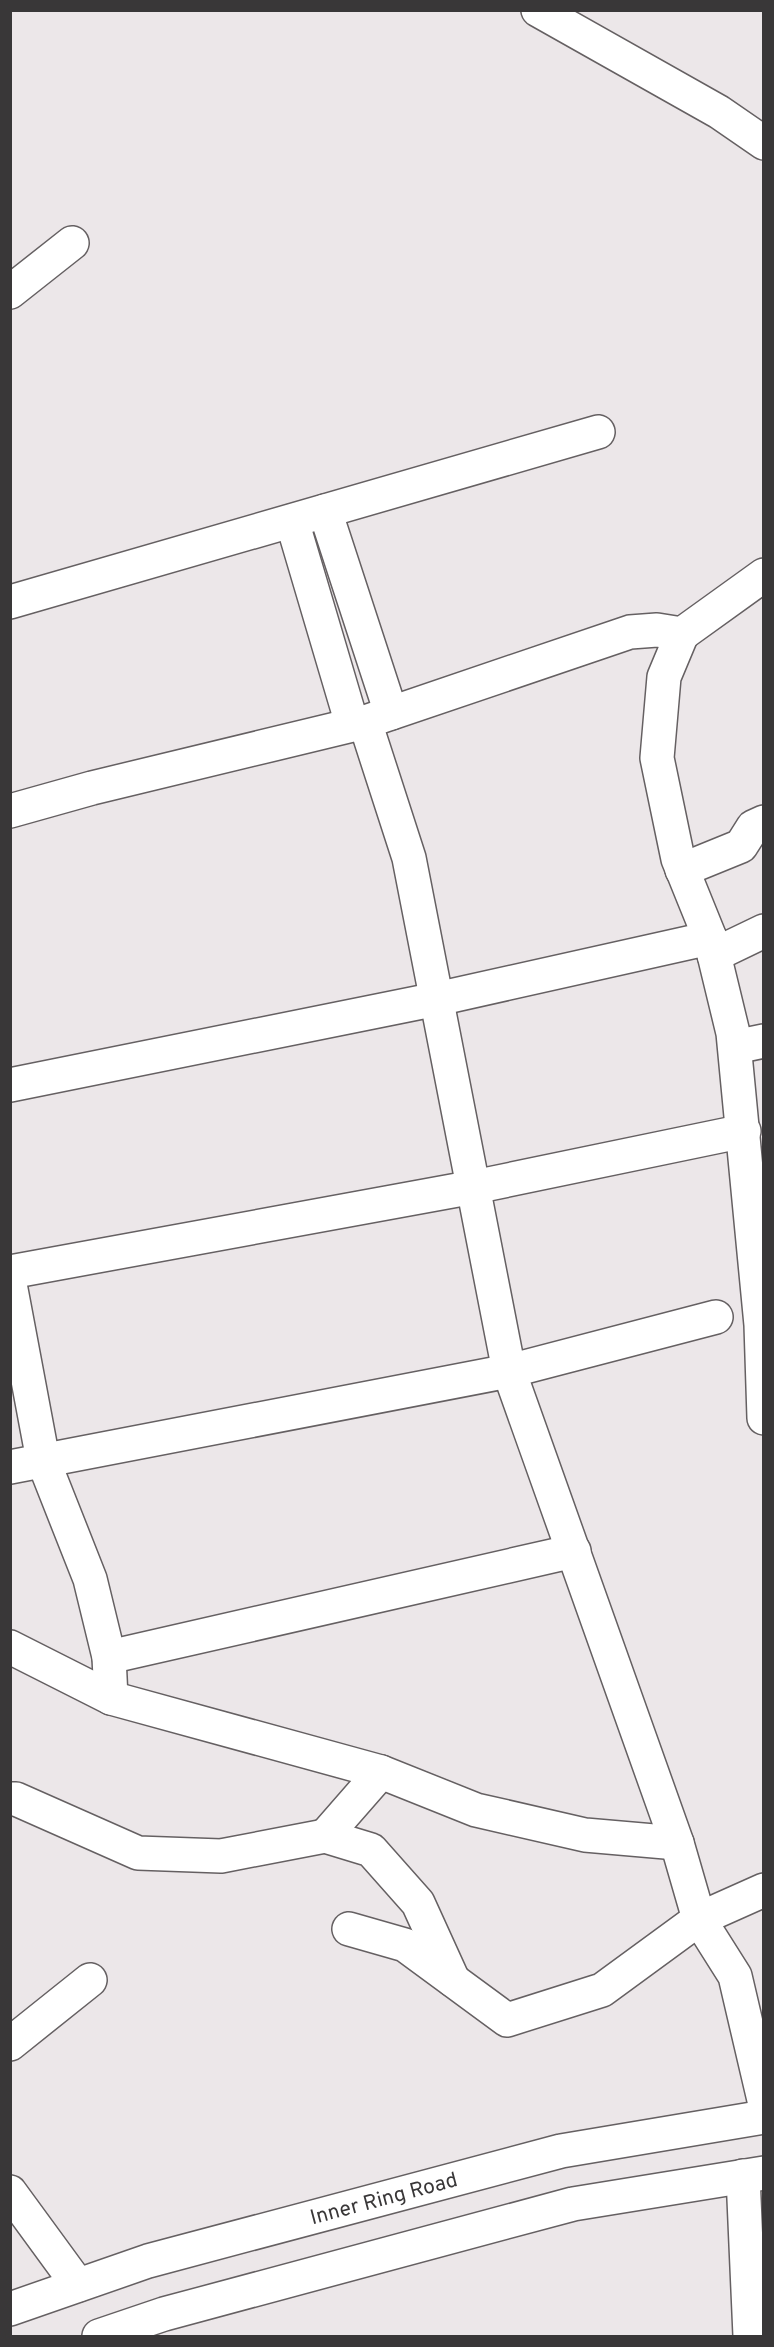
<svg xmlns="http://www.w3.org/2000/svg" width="774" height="2347" font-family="Overpass,sans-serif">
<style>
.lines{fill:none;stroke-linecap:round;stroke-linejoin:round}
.minor-casing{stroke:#656062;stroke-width:36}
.secondary-casing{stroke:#656062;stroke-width:36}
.minor{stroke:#fff;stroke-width:33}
.secondary{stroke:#fff;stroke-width:33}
.labels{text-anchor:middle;stroke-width:4.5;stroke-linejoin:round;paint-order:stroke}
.street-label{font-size:21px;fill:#393738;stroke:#ece7e9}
</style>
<rect width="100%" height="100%" fill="#ece7e9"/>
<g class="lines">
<g class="minor-casing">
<g id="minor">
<polyline points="538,10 719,112 764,143"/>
<polyline points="10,292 72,243"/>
<polyline points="325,511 391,713"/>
<polyline points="292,521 352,724"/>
<polyline points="10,602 598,432"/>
<polyline points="682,634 664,677 657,758 678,859 710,938 733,1033 761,1325 764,1418"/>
<polyline points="365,722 409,858 509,1371 677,1843 699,1919 735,1976 764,2100"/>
<polyline points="10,811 92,788 365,722 630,632 657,630 682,634 764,575"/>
<polyline points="682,870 741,846 753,827 764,822"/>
<polyline points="714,955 764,931"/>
<polyline points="735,1047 764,1041"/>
<polyline points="10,1085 437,999 710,938"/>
<polyline points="10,1272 474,1187 744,1131"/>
<polyline points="10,1284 43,1460 90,1579 109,1657 111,1698"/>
<polyline points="10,1467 509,1371 716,1317"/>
<polyline points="10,1647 111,1698 381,1772"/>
<polyline points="109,1657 574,1551"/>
<polyline points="10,1799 16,1799 138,1853 221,1856 325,1836 371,1850 418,1903 453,1980"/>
<polyline points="325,1836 381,1772 476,1810 585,1835 677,1843"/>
<polyline points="349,1929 405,1945 507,2020 602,1990 699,1919 764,1890"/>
<polyline points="10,2044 90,1980"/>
<polyline points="743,2176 750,2336"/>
<polyline points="10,2192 78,2285"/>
</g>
</g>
<g class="secondary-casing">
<g id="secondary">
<path id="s1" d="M10 2309 148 2261 561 2151 764 2117"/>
<polyline points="99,2336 164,2314 573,2204 764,2173"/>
</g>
</g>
<use href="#minor" class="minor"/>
<use href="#secondary" class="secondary"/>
</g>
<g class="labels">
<g class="street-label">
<text dy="7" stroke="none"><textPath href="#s1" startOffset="390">Inner Ring Road</textPath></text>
</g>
</g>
<rect width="774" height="2347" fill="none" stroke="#393738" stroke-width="24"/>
</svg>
